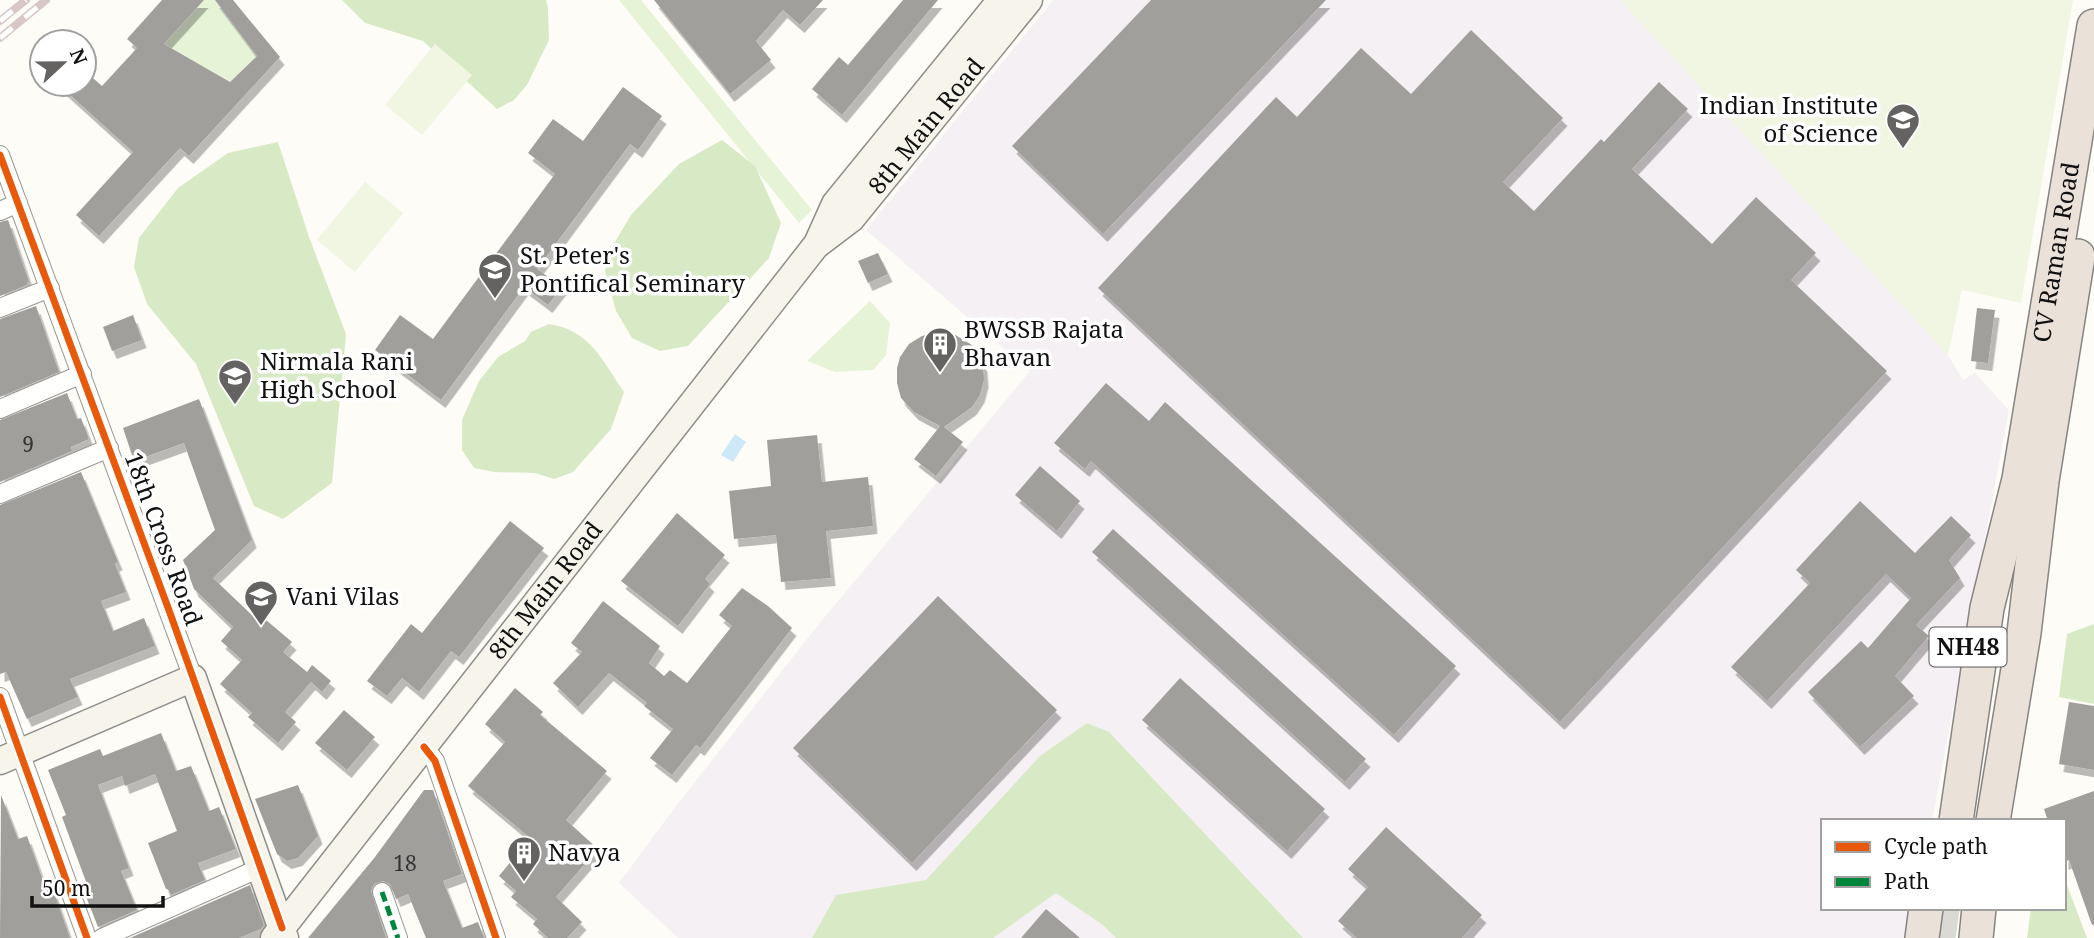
<svg xmlns="http://www.w3.org/2000/svg" width="2094" height="938" font-family="'Noto Serif',serif">
<style>
.industrial{fill:#f5f0f3}
.green{fill:#e7f3d7}
.forest{fill:#d8eac5}
.pitch{fill:#f0f6e1}
.water{fill:#cde8f7}
.building{fill:#a19f9c;filter:url(#shadow)}
.lines{fill:none;stroke-linecap:round;stroke-linejoin:round}
.highway-tunnel{stroke:#dad9d4;stroke-width:33;stroke-dasharray:33 17;stroke-linecap:butt}
.street-casing{stroke:#979795;stroke-width:20}
.secondary-casing{stroke:#8e8d8b;stroke-width:29}
.highway-casing{stroke:#858482;stroke-width:36}
.street{stroke:#fffffe;stroke-width:18}
.secondary{stroke:#f6f4eb;stroke-width:26}
.highway{stroke:#eae1d8;stroke-width:33}
.rail-casing{stroke:#d9c6c7;stroke-width:8}
.rail{stroke:#fff;stroke-width:5;stroke-dasharray:16;stroke-linecap:butt}
.quiet{stroke:#00873e;stroke-width:5;stroke-dasharray:10 5;stroke-linecap:butt}
.cycleway-casing{stroke:#fff;stroke-width:11}
.cycleway{stroke:#e8590c;stroke-width:7}
.labels{text-anchor:middle;stroke-width:7;stroke-linejoin:round;paint-order:stroke}
.number-label{font-size:21px;fill:#353434}
.shield{fill:#fff;stroke:#585858;stroke-width:2}
.shield-label{font-size:23px;font-weight:bold;fill:#111}
.poi-label{font-size:24px;fill:#111;stroke:#fff;text-anchor:start}
.street-label{font-size:24px;fill:#111;stroke:#fff}
</style>
<defs>
<filter id="shadow"><feDropShadow dx="4.5" dy="8" stdDeviation="0" flood-color="#0004"/></filter>
</defs>
<rect width="100%" height="100%" fill="#fdfcf7"/>
<polygon class="industrial" points="1053,0 1620,0 1948,355 1963,380 1975,373 2009,410 1932,821 1823,821 1823,908 1916,908 1910,938 678,938 619,883 673,810 818,625 1030,371 866,230"/>
<g class="green">
<polygon points="204,0 215,0 257,56 230,82 164,44"/>
<polygon points="619,0 641,0 812,210 799,223"/>
<polygon points="870,301 890,323 886,355 873,370 835,372 807,361"/>
</g>
<g class="forest">
<polygon points="342,0 546,0 548,8 549,40 527,85 514,100 497,109 423,41 365,23"/>
<polygon points="722,140 755,166 781,223 769,258 688,346 660,351 632,338 616,311 605,271 609,252 631,215 679,164"/>
<polygon points="278,142 309,237 346,334 332,483 283,519 254,506 196,364 147,304 134,267 139,238 178,188 228,153"/>
<path d="M549 324C590 330 602 360 624 392L611 429 573 472 554 479 535 473 494 472 474 468 462 450V420L479 381 498 357 525 341 531 332Z"/>
<polygon points="2094,624 2094,704 2059,697 2067,634"/>
<polygon points="1087,723 1109,732 1303,938 1116,938 1103,925 1056,893 993,938 812,938 836,895 926,880 1040,756"/>
<polygon points="2064,877 2087,938 2027,938 2031,908 2064,908"/>
</g>
<g class="pitch">
<polygon points="1620,0 2073,0 2021,303 1962,290 1948,355"/>
<polygon points="435,44 472,75 422,135 385,105"/>
<polygon points="365,182 403,213 355,272 317,240"/>
</g>
<polygon class="water" points="735,434 746,442 733,462 721,455"/>
<g class="building">
<polygon points="162,0 204,0 164,44 230,82 257,56 215,0 233,0 280,57 189,156 180,148 99,236 76,215 133,152 58,84 84,84 84,70 102,86 137,48 127,39"/>
<polygon points="654,0 823,0 800,25 783,10 756,41 771,60 730,94"/>
<polygon points="903,0 938,0 842,115 812,89 839,57 848,65"/>
<polygon points="1151,0 1326,0 1103,234 1012,146"/>
<polygon points="1471,30 1563,118 1503,182 1534,211 1601,139 1604,142 1659,82 1688,109 1632,169 1712,244 1756,197 1816,253 1791,280 1887,371 1560,722 1098,288 1276,97 1297,117 1361,48 1411,94"/>
<polygon points="623,87 662,116 638,150 630,144 537,269 562,287 548,305 524,287 441,400 375,350 400,315 433,339 555,174 528,153 553,119 583,141"/>
<polygon points="8,220 29,282 27,283 27,285 0,296 0,222"/>
<polygon points="878,253 888,274 868,283 858,261"/>
<polygon points="36,306 59,372 0,397 0,319"/>
<polygon points="1977,308 1995,310 1988,363 1971,361"/>
<polygon points="133,315 142,340 112,351 103,327"/>
<polygon points="937,332 952,333 972,345 983,364 984,380 980,395 972,407 944,427 963,442 936,476 914,459 940,426 914,412 901,398 897,383 897,368 900,357 909,344 922,336"/>
<polygon points="1106,383 1149,421 1165,402 1456,666 1394,735 1091,461 1085,469 1054,443"/>
<polygon points="67,393 77,419 81,418 89,439 71,447 72,451 0,482 0,420"/>
<polygon points="199,399 252,540 213,578 255,618 259,614 292,642 283,652 307,672 312,665 331,681 322,692 311,682 285,712 296,722 278,743 248,717 252,713 220,684 242,660 221,641 233,627 194,589 183,560 215,530 184,443 134,461 123,428"/>
<polygon points="817,435 822,482 868,477 873,526 826,531 831,578 781,582 776,535 734,539 729,491 771,486 767,440"/>
<polygon points="1040,466 1080,501 1057,531 1015,495"/>
<polygon points="81,472 118,562 115,564 126,592 101,601 113,631 144,618 155,646 70,679 78,697 27,719 6,672 0,674 0,505"/>
<polygon points="1860,501 1915,553 1951,516 1971,535 1949,560 1960,578 1916,625 1929,636 1895,676 1914,696 1860,747 1808,692 1861,641 1868,648 1911,598 1886,574 1767,701 1731,667 1810,583 1796,570"/>
<polygon points="677,513 725,555 705,579 710,584 678,626 621,581"/>
<polygon points="510,521 544,548 459,657 451,651 419,692 402,678 387,696 367,681 411,624 422,633"/>
<polygon points="1113,529 1366,759 1345,782 1092,552"/>
<polygon points="742,588 768,606 792,628 700,748 696,745 672,775 650,758 673,729 644,706 647,703 609,673 578,707 553,683 582,652 571,643 603,601 660,646 649,663 664,676 670,670 687,683 732,626 719,615"/>
<polygon points="938,596 1057,710 912,863 793,748"/>
<polygon points="1180,678 1325,809 1287,851 1142,720"/>
<polygon points="515,688 543,712 540,715 607,771 566,820 598,849 556,897 582,922 567,938 548,938 533,924 537,919 511,897 516,891 499,876 530,838 468,786 505,742 485,724"/>
<polygon points="2069,702 2094,706 2094,770 2059,764"/>
<polygon points="344,710 375,737 347,770 315,743"/>
<polygon points="161,733 176,771 191,766 209,811 219,807 236,849 198,863 205,880 171,895 168,889 166,889 148,843 177,831 155,774 125,786 122,776 98,785 129,868 121,871 137,910 98,927 83,889 88,887 62,817 66,815 48,770 100,749 103,756"/>
<polygon points="298,785 318,836 298,858 287,861 277,854 255,799"/>
<polygon points="424,790 433,790 462,874 443,881 462,928 478,922 484,938 426,938 408,894 396,899 390,884 383,881 374,884 371,891 386,938 308,938 375,857"/>
<polygon points="2094,791 2094,924 2092,925 2069,860 2064,862 2064,821 2048,821 2044,809"/>
<polygon points="1,795 18,839 27,836 47,892 53,890 70,938 0,938"/>
<polygon points="1386,827 1482,915 1462,938 1357,938 1338,921 1368,887 1348,869"/>
<polygon points="250,885 264,925 261,929 239,938 130,938"/>
<polygon points="1046,909 1080,938 1021,938"/>
</g>
<g class="lines">
<polyline class="highway-tunnel" points="1939,938 1943,908"/>
<g class="street-casing">
<g id="street">
<polyline points="0,155 193,678"/>
<polyline points="0,211 18,203"/>
<polyline points="0,308 50,288"/>
<polyline points="0,409 82,374"/>
<polyline points="0,494 109,448"/>
<polyline points="0,697 87,938"/>
<polyline points="424,747 435,761 496,938"/>
<polyline points="382,892 398,938"/>
<polyline points="102,938 260,868"/>
</g>
</g>
<g class="secondary-casing">
<g id="secondary">
<path id="s1" d="M818 244 851 219 1029 0"/>
<polyline points="0,761 193,678 285,938"/>
<path id="s2" d="M274 938 817 244 835 204 1001 0"/>
</g>
</g>
<g class="highway-casing">
<g id="highway">
<path id="s3" d="M1956 821 1987 608 2019 479 2094 26"/>
<polyline points="1993,821 2024,633 2042,481 2078,256"/>
<polyline points="1922,938 1926,908"/>
<polyline points="1976,938 1979,908"/>
</g>
</g>
<use href="#street" class="street"/>
<use href="#secondary" class="secondary"/>
<use href="#highway" class="highway"/>
<g class="rail-casing">
<g id="rail">
<polyline points="0,21 26,0"/>
<polyline points="0,38 46,0"/>
</g>
</g>
<use href="#rail" class="rail"/>
<polyline class="quiet" points="382,892 398,938"/>
<g class="cycleway-casing">
<g id="cycleway">
<polyline points="0,155 170,613 282,928"/>
<polyline points="0,697 87,938"/>
<polyline points="424,747 435,761 496,938"/>
</g>
</g>
<use href="#cycleway" class="cycleway"/>
</g>
<defs>
<g id="university-pin" transform="scale(1.75)"><path d="M0 17L-7.5 6A9.5 9.5 0 1 1 7.5 6Z" fill="#646362" stroke="#fff"/><path d="M0-5L7-2L0 1L-7-2ZM-4 1L0 2.5L4 1V4Q0 6-4 4Z" fill="#fff"/></g>
<g id="building-pin" transform="scale(1.75)"><path d="M0 17L-7.5 6A9.5 9.5 0 1 1 7.5 6Z" fill="#646362" stroke="#fff"/><path d="M-4-6H4V6H1V3H-1V6H-4ZM-2.5-4.3h1.7v1.8h-1.7ZM.8-4.3h1.7v1.8H.8ZM-2.5-1h1.7V.8h-1.7ZM.8-1h1.7V.8H.8Z" fill="#fff"/></g>
<g id="school-pin" transform="scale(1.75)"><path d="M0 17L-7.5 6A9.5 9.5 0 1 1 7.5 6Z" fill="#646362" stroke="#fff"/><path d="M0-5L7-2L0 1L-7-2ZM-4 1L0 2.5L4 1V4Q0 6-4 4Z" fill="#fff"/></g>
</defs>
<g fill-rule="evenodd">
<use href="#university-pin" x="1903" y="120"/>
<use href="#university-pin" x="495" y="270"/>
<use href="#building-pin" x="940" y="344"/>
<use href="#school-pin" x="235" y="376"/>
<use href="#school-pin" x="261" y="597"/>
<use href="#building-pin" x="524" y="853"/>
</g>
<g class="labels">
<g class="number-label">
<text x="28" y="452">9</text>
<text x="405" y="871">18</text>
</g>
<rect class="shield" x="1929.5" y="627.5" width="77" height="39" rx="5"/>
<g class="shield-label">
<text x="1968" y="655">NH48</text>
</g>
<g class="poi-label">
<text x="1878" y="114" text-anchor="end">Indian Institute<tspan x="1878" dy="28">of Science</tspan></text>
<text x="520" y="264">St. Peter's<tspan x="520" dy="28">Pontifical Seminary</tspan></text>
<text x="964" y="338">BWSSB Rajata<tspan x="964" dy="28">Bhavan</tspan></text>
<text x="260" y="370">Nirmala Rani<tspan x="260" dy="28">High School</tspan></text>
<text x="286" y="605">Vani Vilas</text>
<text x="548" y="861">Navya</text>
</g>
<g class="street-label">
<text dy="8" stroke="none"><textPath href="#s1" startOffset="161">8th Main Road</textPath></text>
<text dy="8" stroke="none"><textPath href="#s3" startOffset="578">CV Raman Road</textPath></text>
<text transform="translate(163 539) rotate(70)" y="8">18th Cross Road</text>
<text dy="8" stroke="none"><textPath href="#s2" startOffset="441">8th Main Road</textPath></text>
</g>
</g>
<rect x="1821" y="819" width="245" height="91" fill="#ffffff" stroke="#a0a0a0" stroke-width="2"/>
<rect x="1835" y="842" width="35" height="10" fill="#e8590c" stroke="#a0a0a0" stroke-width="2"/>
<text x="1884" y="854" font-size="21" fill="#111111">Cycle path</text>
<rect x="1835" y="877" width="35" height="10" fill="#00873e" stroke="#a0a0a0" stroke-width="2"/>
<text x="1884" y="889" font-size="21" fill="#111111">Path</text>
<g transform="translate(63 63) rotate(68)"><circle r="33" fill="#ffffff" stroke="#a0a0a0" stroke-width="2"/>
<path d="M0-5L12 26L0 18L-12 26Z" fill="#646362"/>
<text y="-10" font-size="19" font-weight="bold" text-anchor="middle" fill="#111111">N</text>
</g>
<path d="M32 896v10h131v-10" fill="none" stroke="#111111" stroke-width="3.5"/>
<text x="42" y="896" font-size="21" fill="#111111" stroke="#ffffff" stroke-width="5" paint-order="stroke">50 m</text>
</svg>
